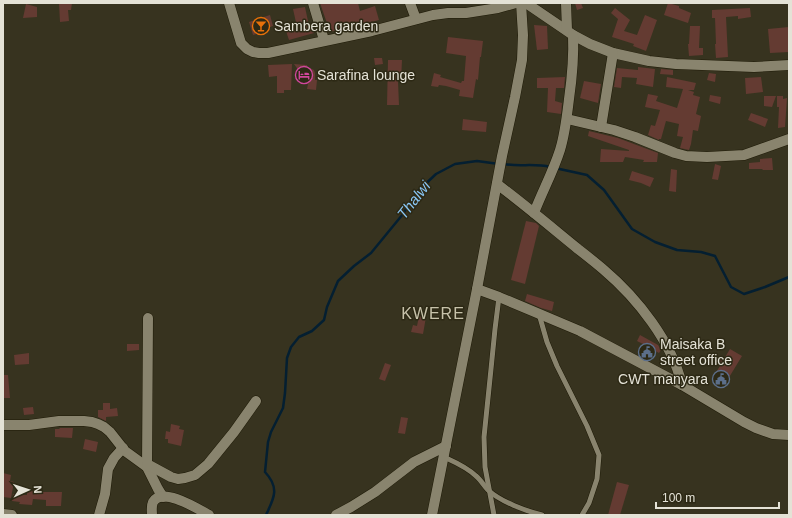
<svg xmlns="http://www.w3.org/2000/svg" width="792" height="518" font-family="Arial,sans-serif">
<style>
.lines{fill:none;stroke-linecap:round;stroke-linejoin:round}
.stream{stroke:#041f31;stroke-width:2.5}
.building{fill:#643b32}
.lane-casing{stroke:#1e1a07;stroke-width:6}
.street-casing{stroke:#1e1a07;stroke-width:11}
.secondary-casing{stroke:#1e1a07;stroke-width:11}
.lane{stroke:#89846e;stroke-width:5}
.street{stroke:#89846e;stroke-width:10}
.secondary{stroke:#89846e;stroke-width:10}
.labels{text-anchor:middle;stroke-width:3;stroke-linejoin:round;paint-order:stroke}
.poi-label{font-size:14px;fill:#e4e2d6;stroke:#2d2915;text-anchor:start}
.water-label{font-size:15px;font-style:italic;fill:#89c6f4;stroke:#2d2915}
.quarter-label{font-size:16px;letter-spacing:1px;fill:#c7c2aa;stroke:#2d2915}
</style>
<rect width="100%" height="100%" fill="#37331f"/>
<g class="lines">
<g class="stream">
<path d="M504 164C519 167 535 163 550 167"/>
<polyline points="555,168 587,175 604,190 632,229 655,242 677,250 701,252 715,256 731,287 744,294 765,287 789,277"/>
<path d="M266 515C274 498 280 488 265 472L268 442 271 432 283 408 285 393 287 358 291 347 299 337 312 331 324 320 327 307 338 281 354 266 371 253 403 214 417 192 436 174 455 164 477 161 499 164"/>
</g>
</g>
<g class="building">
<polygon points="59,3 72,3 71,10 68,10 69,21 60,22"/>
<polygon points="320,3 358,3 360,11 375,6 379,20 352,27 352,26 330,32"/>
<polygon points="575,3 581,3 583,8 577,10"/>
<polygon points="668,3 679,6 679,8 691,13 688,23 664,15"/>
<polygon points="26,4 37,7 37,17 23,18"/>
<polygon points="305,7 309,26 311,25 314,33 289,40 286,31 297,27 293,9"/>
<polygon points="615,8 630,20 624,31 637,35 645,15 657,20 646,51 633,46 634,44 612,37 618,19 611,13"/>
<polygon points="750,8 751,17 738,19 738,16 726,17 728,57 716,58 715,44 716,44 715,18 712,18 712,10"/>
<polygon points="270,15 273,26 260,30 260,33 253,35 249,22"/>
<polygon points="534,25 547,26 548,49 537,50"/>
<polygon points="690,26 700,26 699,48 703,48 703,55 689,56 688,44 689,44"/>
<polygon points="789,27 789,52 770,53 768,29"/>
<polygon points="448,37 483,41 481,57 480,57 478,80 476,79 473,98 459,96 460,90 446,86 439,85 438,87 431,86 434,73 441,75 440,77 461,83 462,81 464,81 466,56 446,53"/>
<polygon points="374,58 382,58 383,64 375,65"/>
<polygon points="388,60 402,60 401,81 398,81 399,105 387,105"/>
<polygon points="292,64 291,90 284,90 284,93 277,93 277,76 269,77 268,65"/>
<polygon points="294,64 307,65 307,67 314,70 315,73 315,80 317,80 316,90 307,89 308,84"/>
<polygon points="638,67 655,69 653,87 636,84 637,78 622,77 621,88 614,87 617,68 638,70"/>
<polygon points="661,69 673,70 673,75 660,74"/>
<polygon points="709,73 716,74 715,82 707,80"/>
<polygon points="565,77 564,88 556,88 555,101 562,103 561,114 547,112 548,88 537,88 537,78"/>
<polygon points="667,77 696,83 694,90 688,90 694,92 693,95 700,97 696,114 701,116 698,131 693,130 691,144 689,150 680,148 683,137 677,136 679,124 666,121 661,139 659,139 659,140 648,135 651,125 655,126 660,110 645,107 648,94 658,96 656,101 677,108 683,89 666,87"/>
<polygon points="761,77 763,92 746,94 745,78"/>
<polygon points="584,81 601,84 598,103 580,98"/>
<polygon points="710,95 721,97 720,104 709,101"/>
<polygon points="764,96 776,96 772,107 764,106"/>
<polygon points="777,96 783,96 783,99 787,98 785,127 778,128 779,107 777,107"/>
<polygon points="751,113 768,119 765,127 748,120"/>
<polygon points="463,119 487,122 486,132 462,130"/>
<polygon points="589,131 618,138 658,153 657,162 643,162 644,160 625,157 623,162 600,162 601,149 629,151 629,150 588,136"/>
<polygon points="772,158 773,170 763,170 762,169 749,169 749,163 760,162 760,159"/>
<polygon points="715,164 721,166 718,180 712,179"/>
<polygon points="671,169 677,170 676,192 669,191"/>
<polygon points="632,171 654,178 650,187 641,183 629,180"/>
<polygon points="526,221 536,223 539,226 525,284 511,280"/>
<polygon points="527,294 554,302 552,311 541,308 525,301"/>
<polygon points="419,316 426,317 423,334 411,332 413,325 417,326"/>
<polygon points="640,335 658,345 661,350 659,353 650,348 649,350 642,347 643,344 637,341"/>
<polygon points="127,344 139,344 139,350 127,351"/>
<polygon points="730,349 742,356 725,384 713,377 720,366 716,364 720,357 724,359"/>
<polygon points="29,353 29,364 15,365 14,355"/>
<polygon points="385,363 391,365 385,381 379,379"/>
<polygon points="3,375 8,375 10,398 3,398"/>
<polygon points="103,403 110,403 110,409 117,408 118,416 106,417 106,421 98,417 98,410 103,410"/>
<polygon points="33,407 34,414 24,415 23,408"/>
<polygon points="401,417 408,418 405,434 398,433"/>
<polygon points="171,424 180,426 179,429 184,430 181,446 168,443 168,439 165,439 166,431 170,432"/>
<polygon points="60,428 73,428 72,438 55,437 55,429 59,429"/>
<polygon points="85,439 98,442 96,452 83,449"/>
<polygon points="3,473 11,475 10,481 14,482 11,498 3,497"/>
<polygon points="617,482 629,485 620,515 608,515"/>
<polygon points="27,490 34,491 33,492 62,492 61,506 46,506 46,500 33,499 32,505 19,504 20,502 12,501 13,494 27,495"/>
</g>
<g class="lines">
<g class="lane-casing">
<g id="lane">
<polyline points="539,314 547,342 557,366 587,426 599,455 597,479 589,503 582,515"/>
<path d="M444 457C455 462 467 467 476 476 481 480 484 486 488 490 501 502 526 511 542 515"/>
<polyline points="494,515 485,467 484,437 491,369 495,329 499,297"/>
</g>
</g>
<g class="street-casing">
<g id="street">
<polyline points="229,3 241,43 247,49 253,52 259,53 268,53 372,31 433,15 448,13 466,13 498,8 516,3"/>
<polyline points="313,3 324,40"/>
<polyline points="410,3 416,19"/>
<polyline points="526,3 573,35 590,44 613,53 649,61 676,64 754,67 789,65"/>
<polyline points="566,3 567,30"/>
<polyline points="567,119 614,130 635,137 675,153 686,156 707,157 744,155 789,139"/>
<polyline points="601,127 613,53"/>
<path d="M497 184C525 205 551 227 578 249 587 256 596 263 604 270 637 298 672 342 682 385"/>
<path d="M534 213C542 192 553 172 560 150 565 134 567 116 569 99 572 78 574 57 573 35"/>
<polyline points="477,289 499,297 580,331 682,385 744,422 756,428 773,434 789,435"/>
<polyline points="3,425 29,425 59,421 84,421 92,422 98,424 104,427 110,432 125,451 147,467 158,489 163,497"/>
<polyline points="147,464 171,477 178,479 185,478 195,475 208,464 234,432 256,401"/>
<polyline points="147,467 148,318"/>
<polyline points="3,514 12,515"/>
<polyline points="99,515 105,494 108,469 114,458 123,448"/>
<path d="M152 515C152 511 151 506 153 502 162 486 198 509 209 515"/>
<polyline points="336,515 351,507 375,492 414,462 446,446"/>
</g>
</g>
<g class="secondary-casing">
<polyline id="secondary" points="432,515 477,289 502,156 515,97 522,60 523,35 521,3"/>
</g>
<use href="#lane" class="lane"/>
<use href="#street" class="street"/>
<use href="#secondary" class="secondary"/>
</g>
<defs>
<g id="bar-ring" transform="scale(0.9)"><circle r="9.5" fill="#2d2915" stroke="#e8710a" stroke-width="1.5"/><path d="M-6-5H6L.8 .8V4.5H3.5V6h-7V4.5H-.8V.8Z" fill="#e8710a"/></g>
<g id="hotel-ring" transform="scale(0.9)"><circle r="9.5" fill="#2d2915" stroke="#d1479c" stroke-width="1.5"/><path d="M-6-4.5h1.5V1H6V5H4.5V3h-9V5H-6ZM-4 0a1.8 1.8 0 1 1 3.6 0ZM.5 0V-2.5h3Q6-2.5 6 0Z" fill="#d1479c"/></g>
<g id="civic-ring" transform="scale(0.9)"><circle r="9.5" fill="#2d2915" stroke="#5c6f8a" stroke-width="1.5"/><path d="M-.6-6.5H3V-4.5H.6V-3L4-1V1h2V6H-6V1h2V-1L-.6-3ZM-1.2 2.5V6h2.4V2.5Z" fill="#5c6f8a"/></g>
</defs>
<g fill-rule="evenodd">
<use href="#bar-ring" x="261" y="26"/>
<use href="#hotel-ring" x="304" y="75"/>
<use href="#civic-ring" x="647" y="352"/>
<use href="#civic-ring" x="721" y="379"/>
</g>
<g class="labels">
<g class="poi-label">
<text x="274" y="31">Sambera garden</text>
<text x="317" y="80">Sarafina lounge</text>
<text x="660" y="349">Maisaka B<tspan x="660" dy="16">street office</tspan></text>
<text x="708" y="384" text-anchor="end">CWT manyara</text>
</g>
<g class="water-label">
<text transform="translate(414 200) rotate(-52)" y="5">Thalwi</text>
</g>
<g class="quarter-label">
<text x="433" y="319">KWERE</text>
</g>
</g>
<rect width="792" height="518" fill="none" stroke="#e4e2d6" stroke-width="8"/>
<g transform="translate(28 490) rotate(87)" stroke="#2d2915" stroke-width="3" paint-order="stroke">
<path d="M0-3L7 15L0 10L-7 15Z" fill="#e4e2d6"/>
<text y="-6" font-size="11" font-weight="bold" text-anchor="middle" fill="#e4e2d6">N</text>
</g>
<path d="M656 502v6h123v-6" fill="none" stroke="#e4e2d6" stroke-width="2"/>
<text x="662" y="502" font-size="12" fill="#e4e2d6" stroke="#2d2915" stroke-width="3" paint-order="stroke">100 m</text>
</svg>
